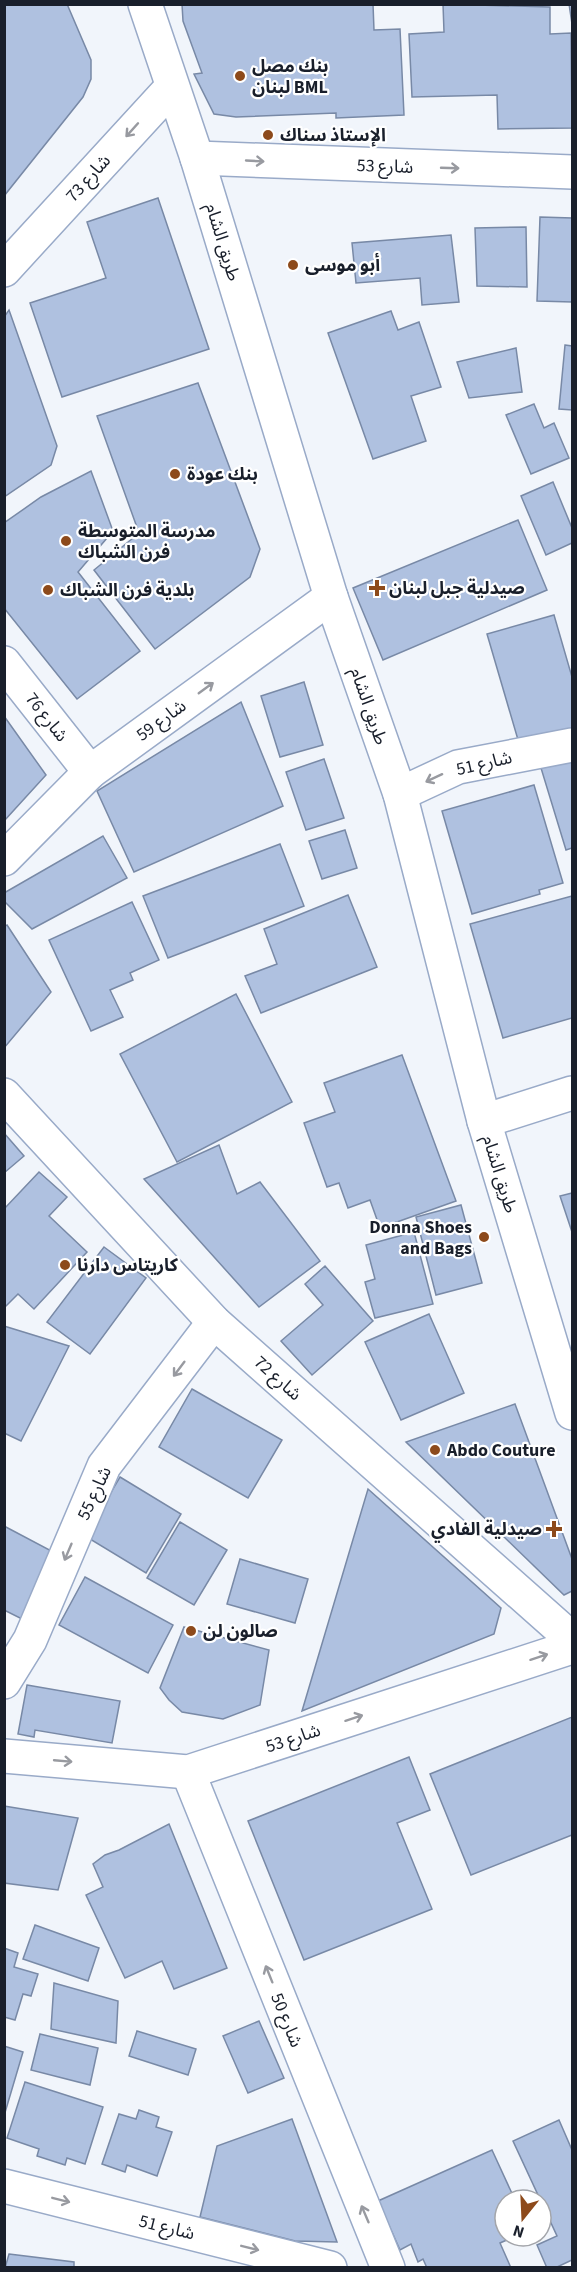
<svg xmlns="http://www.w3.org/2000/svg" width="577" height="2272" font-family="'Source Sans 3','Noto Sans Arabic',sans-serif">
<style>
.building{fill:#afc1e0;stroke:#7889a6;stroke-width:1.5}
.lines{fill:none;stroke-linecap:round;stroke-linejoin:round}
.minor-casing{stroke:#99aac8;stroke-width:36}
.major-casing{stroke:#99aac8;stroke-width:36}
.minor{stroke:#fff;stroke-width:33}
.major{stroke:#fff;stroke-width:33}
.oneway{stroke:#989aa0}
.poi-dot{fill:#8d4a1b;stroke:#fff;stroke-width:2}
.labels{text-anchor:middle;stroke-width:4.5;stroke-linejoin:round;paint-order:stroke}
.poi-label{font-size:18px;font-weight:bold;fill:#191f2b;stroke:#fff;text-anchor:start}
.street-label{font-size:18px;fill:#191f2b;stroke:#fff}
</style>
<rect width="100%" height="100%" fill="#f1f5fb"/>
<g class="building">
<polygon points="4,4 67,4 91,60 91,79 83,97 4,196"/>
<polygon points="182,4 373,4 374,30 400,29 404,115 336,118 336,113 236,117 214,114 194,74 202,73 183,21"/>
<polygon points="443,4 550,7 550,34 571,33 572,128 498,129 497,95 412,97 409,34 444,32"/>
<polygon points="569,4 572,4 572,24"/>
<polygon points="158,198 209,349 62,397 30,303 106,278 87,222"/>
<polygon points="540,217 572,218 572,302 537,301"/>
<polygon points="526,227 527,287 477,286 475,228"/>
<polygon points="451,235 459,302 422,305 420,278 356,283 352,243"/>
<polygon points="9,310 57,446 51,465 4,497 4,317"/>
<polygon points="391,311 398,330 419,322 441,387 411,396 426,441 373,459 328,333"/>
<polygon points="565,345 572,346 572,410 559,409"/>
<polygon points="516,348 522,392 469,398 457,362"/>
<polygon points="198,383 260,549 250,577 155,649 94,570 139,533 97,416"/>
<polygon points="534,404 544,428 554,423 569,458 531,474 506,415"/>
<polygon points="91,471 113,531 78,572 140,651 77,699 4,608 4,523 41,497"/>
<polygon points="553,482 572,528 572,543 546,555 521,496"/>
<polygon points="518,520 547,590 383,660 353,588"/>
<polygon points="554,615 572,677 572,735 521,750 487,634"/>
<polygon points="304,682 323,745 280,757 261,696"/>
<polygon points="241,702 283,806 134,872 97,791"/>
<polygon points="4,716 46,775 4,821"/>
<polygon points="572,758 572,848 566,850 541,768"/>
<polygon points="324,759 344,818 306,830 286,772"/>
<polygon points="534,785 563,883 539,890 540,894 472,914 442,811"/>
<polygon points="345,830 357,868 322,879 309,841"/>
<polygon points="103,836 127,878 32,929 4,901 4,893"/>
<polygon points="280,844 304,906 168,958 143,896"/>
<polygon points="348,895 377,967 261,1013 245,976 277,964 264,929"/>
<polygon points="572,896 572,1018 503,1038 470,924"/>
<polygon points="132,902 159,960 130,973 133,980 110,990 123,1017 91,1031 49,940"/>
<polygon points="7,925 51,992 4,1048 4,927"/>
<polygon points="236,994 292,1102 177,1162 120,1054"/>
<polygon points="402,1055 456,1201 380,1228 370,1200 348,1208 339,1183 327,1187 304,1123 335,1112 324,1083"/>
<polygon points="4,1133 24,1156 4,1173"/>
<polygon points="219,1145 237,1194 260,1182 320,1261 259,1307 144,1179"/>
<polygon points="39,1172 67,1197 49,1216 87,1252 34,1309 18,1294 4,1308 4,1209"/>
<polygon points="572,1193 572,1232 560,1196"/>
<polygon points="461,1205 482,1283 436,1295 416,1217"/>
<polygon points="414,1232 433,1304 375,1318 365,1282 375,1279 366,1245"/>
<polygon points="104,1247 146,1278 90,1354 47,1322"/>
<polygon points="325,1266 373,1321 312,1375 281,1341 323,1305 305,1284"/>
<polygon points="429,1314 464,1393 401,1420 365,1342"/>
<polygon points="4,1326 69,1346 21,1441 4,1433"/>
<polygon points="192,1389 282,1440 248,1498 159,1447"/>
<polygon points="515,1404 572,1559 572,1591 564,1595 406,1442"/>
<polygon points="120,1477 181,1514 146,1573 85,1536"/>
<polygon points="368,1489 501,1608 494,1634 302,1711"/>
<polygon points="180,1522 227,1550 194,1605 147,1578"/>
<polygon points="4,1526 59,1555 24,1620 4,1610"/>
<polygon points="240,1559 308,1579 295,1623 227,1604"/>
<polygon points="85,1577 173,1625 148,1673 59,1625"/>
<polygon points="184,1627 269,1650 260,1705 223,1719 182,1712 169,1700 160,1688"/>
<polygon points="27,1685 120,1701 112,1743 35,1730 34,1737 18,1734"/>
<polygon points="572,1717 572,1835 471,1875 430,1774"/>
<polygon points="409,1757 430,1810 397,1823 432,1909 304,1960 248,1821"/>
<polygon points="4,1806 78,1818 58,1890 4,1883"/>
<polygon points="169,1824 227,1968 174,1989 162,1961 125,1978 86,1895 103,1887 93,1864 105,1855 119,1850"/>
<polygon points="35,1925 99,1948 88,1981 23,1959"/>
<polygon points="4,1948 18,1953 14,1967 38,1974 31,1996 23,1994 15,2020 4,2017"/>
<polygon points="54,1983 118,2001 116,2043 51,2029"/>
<polygon points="259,2021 284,2078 248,2093 223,2036"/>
<polygon points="137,2031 196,2049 188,2075 129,2056"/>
<polygon points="40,2034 98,2048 90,2085 31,2070"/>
<polygon points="4,2046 23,2052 4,2116"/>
<polygon points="25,2082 103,2107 85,2164 67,2158 65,2165 37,2156 39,2149 7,2138"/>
<polygon points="139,2110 159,2117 156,2127 172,2132 157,2176 127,2165 125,2172 102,2164 119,2114 136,2119"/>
<polygon points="292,2119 337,2242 295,2241 200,2217 217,2146"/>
<polygon points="559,2120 572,2150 572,2260 555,2268 547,2268 537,2245 557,2236 513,2141"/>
<polygon points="492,2150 515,2200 505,2200 505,2236 516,2236 500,2243 511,2268 427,2268 423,2259 418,2262 411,2244 400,2250 378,2201"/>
<polygon points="9,2254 74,2262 74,2268 5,2268"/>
</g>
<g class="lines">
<g class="minor-casing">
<g id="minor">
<polyline points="197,158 572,172"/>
<polyline points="4,270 172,87"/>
<polyline points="4,663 90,772"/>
<polyline points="400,794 458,767 572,745"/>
<polyline points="4,859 90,772 331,597"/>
<polyline points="4,1095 214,1322 572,1639"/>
<polyline points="484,1121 572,1093"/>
<polyline points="4,1682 30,1640 104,1466 214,1322"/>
<polyline points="4,1756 188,1772 572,1647"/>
<polyline points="188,1772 388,2268"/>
<polyline points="4,2186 330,2268"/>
</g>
</g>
<g class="major-casing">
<polyline id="major" points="145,4 197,158 331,597 400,794 484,1121 572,1413"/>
</g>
<use href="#minor" class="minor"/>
<use href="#major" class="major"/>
</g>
<defs><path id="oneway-shaft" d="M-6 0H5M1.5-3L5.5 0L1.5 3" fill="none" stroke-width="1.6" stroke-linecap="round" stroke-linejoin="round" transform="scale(1.5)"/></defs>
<g class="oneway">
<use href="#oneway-shaft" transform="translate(132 130) rotate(132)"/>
<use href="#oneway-shaft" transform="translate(255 161) rotate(3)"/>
<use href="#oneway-shaft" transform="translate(450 168) rotate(2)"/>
<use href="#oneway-shaft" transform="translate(206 688) rotate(-36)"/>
<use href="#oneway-shaft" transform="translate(434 778) rotate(155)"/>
<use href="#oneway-shaft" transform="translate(179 1369) rotate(127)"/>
<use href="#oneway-shaft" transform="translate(68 1552) rotate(113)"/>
<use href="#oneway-shaft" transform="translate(539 1657) rotate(-18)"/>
<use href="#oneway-shaft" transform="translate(354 1718) rotate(-18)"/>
<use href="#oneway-shaft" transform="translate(63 1761) rotate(5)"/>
<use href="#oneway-shaft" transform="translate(269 1974) rotate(-112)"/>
<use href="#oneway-shaft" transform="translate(61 2200) rotate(14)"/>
<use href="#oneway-shaft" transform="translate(365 2214) rotate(-113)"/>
<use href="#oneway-shaft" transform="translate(250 2248) rotate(14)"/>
</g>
<g class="poi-dot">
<circle cx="240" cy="76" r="6"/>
<circle cx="268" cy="135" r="6"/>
<circle cx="293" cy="265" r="6"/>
<circle cx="175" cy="474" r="6"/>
<circle cx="66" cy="541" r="6"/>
<path d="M374 579h6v6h6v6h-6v6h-6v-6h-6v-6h6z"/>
<circle cx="48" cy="590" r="6"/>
<circle cx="484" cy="1237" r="6"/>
<circle cx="65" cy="1265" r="6"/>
<circle cx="435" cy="1450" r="6"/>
<path d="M551 1520h6v6h6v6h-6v6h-6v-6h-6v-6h6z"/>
<circle cx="191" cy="1631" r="6"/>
</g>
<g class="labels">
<g class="poi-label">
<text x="252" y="72">بنك مصل<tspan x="252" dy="21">لبنان BML</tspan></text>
<text x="280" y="141">الإستاذ سناك</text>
<text x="305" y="271">أبو موسى</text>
<text x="187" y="480">بنك عودة</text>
<text x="78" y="537">مدرسة المتوسطة<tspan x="78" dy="21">فرن الشباك</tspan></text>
<text x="389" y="594">صيدلية جبل لبنان</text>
<text x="60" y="596">بلدية فرن الشباك</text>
<text x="472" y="1233" text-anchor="end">Donna Shoes<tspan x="472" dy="21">and Bags</tspan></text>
<text x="77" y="1271">كاريتاس دارنا</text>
<text x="447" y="1456">Abdo Couture</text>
<text x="542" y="1535" text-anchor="end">صيدلية الفادي</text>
<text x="203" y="1637">صالون لن</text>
</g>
<g class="street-label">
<text transform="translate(385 166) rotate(2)" y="6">شارع 53</text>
<text transform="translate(88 178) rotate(-48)" y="6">شارع 73</text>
<text transform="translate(223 242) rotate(73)" y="6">طريق الشام</text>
<text transform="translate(369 706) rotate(71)" y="6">طريق الشام</text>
<text transform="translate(47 717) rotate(52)" y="6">شارع 76</text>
<text transform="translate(161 720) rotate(-36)" y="6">شارع 59</text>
<text transform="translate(484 763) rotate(-13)" y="6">شارع 51</text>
<text transform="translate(500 1174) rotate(73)" y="6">طريق الشام</text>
<text transform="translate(278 1378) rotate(42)" y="6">شارع 72</text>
<text transform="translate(94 1493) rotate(-65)" y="6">شارع 55</text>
<text transform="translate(293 1738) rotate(-18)" y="6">شارع 53</text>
<text transform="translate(287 2020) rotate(68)" y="6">شارع 50</text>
<text transform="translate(167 2227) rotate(14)" y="6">شارع 51</text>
</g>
</g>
<rect width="577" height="2272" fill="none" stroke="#191f2b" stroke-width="12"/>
<g transform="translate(523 2218) rotate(198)"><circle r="28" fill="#ffffff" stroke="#a3a5aa" stroke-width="1.5"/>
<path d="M0-4.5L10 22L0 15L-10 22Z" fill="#8d4a1b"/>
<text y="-9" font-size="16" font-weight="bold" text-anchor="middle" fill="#191f2b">N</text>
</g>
</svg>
